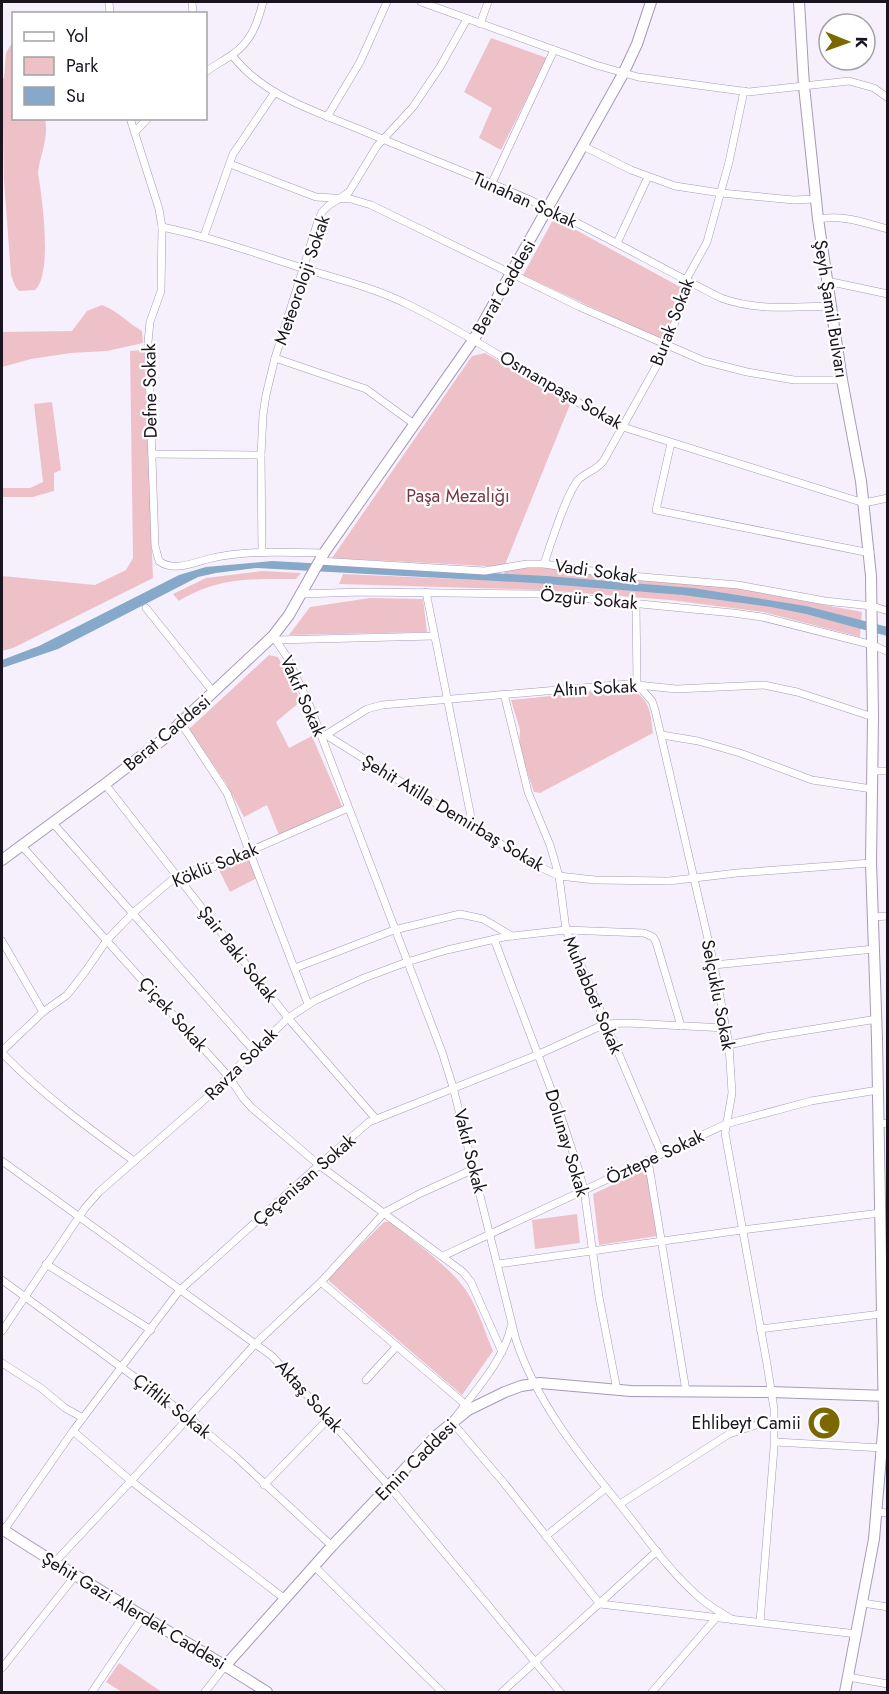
<svg xmlns="http://www.w3.org/2000/svg" width="889" height="1694" font-family="Jost,sans-serif">
<style>
.green{fill:#eec1c9}
.water{fill:#86a9c9}
.lines{fill:none;stroke-linecap:round;stroke-linejoin:round}
.street-casing{stroke:#a799b7;stroke-width:8}
.secondary-casing{stroke:#a799b7;stroke-width:12}
.street{stroke:#fff;stroke-width:7}
.secondary{stroke:#fff;stroke-width:10}
.labels{text-anchor:middle;stroke-width:4.5;stroke-linejoin:round;paint-order:stroke}
.street-label{font-size:18px;fill:#19141f;stroke:#fff}
.park-label{font-size:18px;fill:#763646;stroke:#fff}
.poi-label{font-size:18px;fill:#19141f;stroke:#fff;text-anchor:end}
</style>
<rect width="100%" height="100%" fill="#f6f0fd"/>
<g class="green">
<polygon points="491,38 547,58 501,150 479,138 492,108 464,92"/>
<path d="M13 41 14 118 45 119C49 139 40 154 38 173 42 197 53 274 35 290L19 291 15 286 11 275 4 181 2 78H4L6 53Z"/>
<polygon points="554,218 682,288 677,309 666,342 523,275"/>
<path d="M102 305C118 311 128 323 142 331L143 343 107 351 71 353 31 359 2 367V332L72 331 87 311Z"/>
<polygon points="144,350 153,578 13,648 2,651 2,576 95,585 126,570 133,558 130,351"/>
<polygon points="485,353 571,402 504,567 332,558 472,356"/>
<polygon points="52,402 61,470 54,473 54,491 33,497 2,497 2,488 30,488 43,482 34,404"/>
<polygon points="535,567 724,586 862,612 860,637 763,612 670,600 543,590 339,584 343,574 503,581 505,569"/>
<path d="M262 571 301 573 296 579C252 579 218 577 179 601L173 594 206 578Z"/>
<polygon points="370,598 423,599 427,632 289,635 310,607"/>
<polygon points="269,655 278,657 301,701 276,722 289,748 312,736 342,806 279,835 267,805 244,817 226,783 189,729"/>
<path d="M631 688C651 703 650 709 653 733L540 793 534 792 519 748 520 730 511 700Z"/>
<polygon points="248,857 257,878 230,892 219,870"/>
<polygon points="646,1169 657,1236 599,1245 593,1194"/>
<polygon points="577,1214 580,1243 535,1249 532,1220"/>
<path d="M384 1222H390C414 1242 454 1269 469 1295 479 1312 485 1332 493 1351L462 1395 329 1281V1277Z"/>
<polygon points="119,1663 162,1692 122,1692 106,1682"/>
</g>
<polygon class="water" points="272,561 546,576 693,588 806,606 888,627 887,636 806,614 771,607 683,595 535,583 257,568 216,573 198,577 58,649 2,668 2,660 39,646 179,575 206,567"/>
<g class="lines">
<g class="street-casing">
<g id="street">
<polyline points="109,2 110,14"/>
<polyline points="192,2 193,14"/>
<polyline points="421,2 596,65 638,77 749,92 849,81 874,88 888,98"/>
<polyline points="480,24 488,2"/>
<path d="M232 55C263 96 315 111 361 130 417 154 474 175 530 200 595 230 657 266 721 298 756 311 794 307 830 306"/>
<path d="M206 72C214 65 224 61 233 54 251 42 258 22 263 2"/>
<polyline points="327,117 360,62 387,2"/>
<path d="M130 118 159 209 162 227 161 291 150 322 148 342 155 546 159 561C173 572 193 563 208 559 245 550 286 552 324 553"/>
<polyline points="135,132 148,118"/>
<polyline points="583,146 631,170 675,186 721,193 794,200 815,199"/>
<polyline points="230,164 316,197 351,199 371,205 580,307 704,361 747,372 794,380 842,380"/>
<polyline points="491,185 554,50"/>
<path d="M818 219C847 215 860 222 888 229"/>
<path d="M162 227C210 237 255 253 302 268 338 279 375 288 409 305 483 341 550 390 623 427L864 503 888 498"/>
<polyline points="204,236 233,154 275,92"/>
<polyline points="617,243 648,177"/>
<polyline points="827,281 888,294"/>
<polyline points="275,358 366,389 414,424"/>
<polyline points="671,443 656,510 870,553"/>
<polyline points="152,454 261,455"/>
<polyline points="262,553 261,455 263,415 266,395 275,358 318,221 322,212 328,206 349,192 377,146 413,107 440,67 467,19"/>
<polyline points="319,561 485,571 527,564 544,564 619,575 738,585 825,601 872,606 888,611"/>
<path d="M544 564C551 543 565 497 578 480 586 472 598 470 604 460L662 356 680 309 686 280 707 242 729 162 744 91"/>
<polyline points="426,592 473,827"/>
<polyline points="300,594 361,592 538,594 733,613 762,617 873,645 888,652"/>
<polyline points="636,604 637,684 652,701 655,710 714,965 729,1045 732,1093 725,1133 767,1364 774,1409 774,1448 760,1622"/>
<polyline points="146,608 214,693"/>
<path d="M273 636 287 657 311 709 442 1052 453 1087 516 1340C537 1403 580 1456 621 1506 646 1537 669 1571 699 1597 709 1606 721 1613 733 1620"/>
<polyline points="276,640 434,636"/>
<polyline points="504,694 528,792 550,845 559,876 566,930 661,1153"/>
<polyline points="181,723 227,793 308,1004"/>
<polyline points="326,735 512,851 538,866 559,876 595,880 669,881 737,873 871,863"/>
<polyline points="662,735 698,741 740,753 812,780 872,789"/>
<polyline points="324,736 367,709 382,705 628,684 676,689 764,685 797,692 873,717"/>
<polyline points="873,771 888,771"/>
<polyline points="105,784 288,1018 376,1119"/>
<polyline points="52,822 254,1051"/>
<polyline points="21,845 229,1077 243,1098 252,1108 319,1165 463,1272 471,1282 502,1352"/>
<polyline points="873,917 888,916"/>
<polyline points="494,939 559,1110 578,1168 584,1190 599,1297 617,1390"/>
<polyline points="2,941 43,1012"/>
<polyline points="714,965 874,949"/>
<polyline points="295,968 394,930 460,914 483,919 512,936"/>
<polyline points="729,1045 765,1037 877,1019"/>
<polyline points="2,1051 43,1012 67,995 85,972 107,940 133,913 173,879 202,872 348,808"/>
<path d="M2 1053C43 1095 87 1127 134 1161"/>
<polyline points="878,1124 888,1123"/>
<polyline points="648,1160 686,1391"/>
<polyline points="2,1161 272,1356 389,1486 560,1692"/>
<polyline points="443,1256 726,1124 811,1101 878,1090"/>
<polyline points="46,1264 151,1330"/>
<polyline points="498,1264 742,1230 880,1213"/>
<polyline points="2,1280 185,1414 236,1457 332,1546"/>
<polyline points="321,1282 465,1404"/>
<path d="M511 1327C503 1362 473 1393 452 1422L504 1483 600 1604 857 1634"/>
<polyline points="760,1329 881,1314"/>
<polyline points="2,1331 85,1208 99,1192 203,1101 288,1018 316,1000 364,978 407,962 447,950 504,937 566,930 644,933 653,937 656,942 681,1026"/>
<polyline points="2,1363 41,1388 65,1408 83,1418"/>
<polyline points="366,1380 397,1346"/>
<polyline points="73,1431 131,1481 285,1599"/>
<polyline points="775,1442 883,1448"/>
<polyline points="264,1485 329,1418"/>
<polyline points="620,1504 729,1434 774,1419"/>
<polyline points="877,1512 888,1513"/>
<polyline points="2,1533 73,1431 179,1291 319,1165 369,1122 537,1055 605,1024 627,1023 726,1028"/>
<polyline points="546,1536 606,1488"/>
<polyline points="54,1563 131,1481 256,1343 321,1282 385,1212 421,1193 474,1169"/>
<polyline points="314,1566 442,1692"/>
<polyline points="863,1603 888,1607"/>
<polyline points="2,1668 75,1576"/>
<polyline points="848,1677 888,1684"/>
<polyline points="92,1692 144,1615"/>
<polyline points="205,1692 225,1666"/>
<polyline points="502,1692 657,1551"/>
<polyline points="652,1692 716,1618"/>
</g>
</g>
<g class="secondary-casing">
<g id="secondary">
<polyline points="799,2 804,86 818,219 842,380 861,481 871,576 873,717 871,863 877,1039 884,1421 874,1539 845,1692"/>
<polyline points="2,860 105,784 161,741 273,636 289,615 324,553 474,339 623,74 637,44 651,2"/>
<path d="M2 1529C89 1586 179 1636 267 1692"/>
<polyline points="225,1666 332,1546 436,1436 468,1410 505,1392 521,1386 540,1383 631,1391 771,1392 888,1396"/>
</g>
</g>
<use href="#street" class="street"/>
<use href="#secondary" class="secondary"/>
</g>
<defs>
<g id="mosque-disc" transform="scale(1.725)"><circle r="9.5" fill="#7b6800" stroke="#fff"/><path d="M3.5-4.9A6 6 0 1 0 3.5 4.9A5 5 0 1 1 3.5-4.9Z" fill="#fff"/></g>
</defs>
<g fill-rule="evenodd">
<use href="#mosque-disc" x="824" y="1423"/>
</g>
<g class="labels">
<g class="street-label">
<text transform="translate(525 200) rotate(24)" y="6">Tunahan Sokak</text>
<text transform="translate(302 280) rotate(-71)" y="6">Meteoroloji Sokak</text>
<text transform="translate(504 287) rotate(-60)" y="6">Berat Caddesi</text>
<text transform="translate(831 309) rotate(81)" y="6">Şeyh Şamil Bulvarı</text>
<text transform="translate(672 322) rotate(-69)" y="6">Burak Sokak</text>
<text transform="translate(561 390) rotate(30)" y="6">Osmanpaşa Sokak</text>
<text transform="translate(150 391) rotate(-91)" y="6">Defne Sokak</text>
<text transform="translate(596 571) rotate(8)" y="6">Vadi Sokak</text>
<text transform="translate(589 599) rotate(5)" y="6">Özgür Sokak</text>
<text transform="translate(595 688) rotate(-3)" y="6">Altın Sokak</text>
<text transform="translate(303 696) rotate(66)" y="6">Vakıf Sokak</text>
<text transform="translate(167 733) rotate(-40)" y="6">Berat Caddesi</text>
<text transform="translate(453 813) rotate(31)" y="6">Şehit Atilla Demirbaş Sokak</text>
<text transform="translate(215 865) rotate(-22)" y="6">Köklü Sokak</text>
<text transform="translate(238 954) rotate(52)" y="6">Şair Baki Sokak</text>
<text transform="translate(593 995) rotate(67)" y="6">Muhabbet Sokak</text>
<text transform="translate(718 995) rotate(79)" y="6">Selçuklu Sokak</text>
<text transform="translate(173 1014) rotate(48)" y="6">Çiçek Sokak</text>
<text transform="translate(241 1064) rotate(-45)" y="6">Ravza Sokak</text>
<text transform="translate(567 1143) rotate(73)" y="6">Dolunay Sokak</text>
<text transform="translate(470 1151) rotate(76)" y="6">Vakıf Sokak</text>
<text transform="translate(655 1157) rotate(-25)" y="6">Öztepe Sokak</text>
<text transform="translate(304 1180) rotate(-41)" y="6">Çeçenisan Sokak</text>
<text transform="translate(309 1396) rotate(48)" y="6">Aktaş Sokak</text>
<text transform="translate(172 1406) rotate(38)" y="6">Çiftlik Sokak</text>
<text transform="translate(416 1460) rotate(-45)" y="6">Emin Caddesi</text>
<text transform="translate(134 1611) rotate(31)" y="6">Şehit Gazi Alerdek Caddesi</text>
</g>
<g class="park-label">
<text x="458" y="502">Paşa Mezalığı</text>
</g>
<g class="poi-label">
<text x="801" y="1429">Ehlibeyt Camii</text>
</g>
</g>
<rect width="889" height="1694" fill="none" stroke="#19141f" stroke-width="6"/>
<rect x="12" y="12" width="195" height="108" fill="#ffffff" stroke="#a3a1a5" stroke-width="1.5"/>
<rect x="24" y="32" width="30" height="9" fill="#ffffff" stroke="#a3a1a5" stroke-width="1.5"/>
<text x="66" y="42" font-size="18" fill="#19141f">Yol</text>
<rect x="24" y="57" width="30" height="18" fill="#eec1c9" stroke="#a3a1a5" stroke-width="1.5"/>
<text x="66" y="72" font-size="18" fill="#19141f">Park</text>
<rect x="24" y="87" width="30" height="18" fill="#86a9c9" stroke="#a3a1a5" stroke-width="1.5"/>
<text x="66" y="102" font-size="18" fill="#19141f">Su</text>
<g transform="translate(847 42) rotate(91)"><circle r="28" fill="#ffffff" stroke="#a3a1a5" stroke-width="1.5"/>
<path d="M0-4.5L10 22L0 15L-10 22Z" fill="#7b6800"/>
<text y="-9" font-size="16" font-weight="bold" text-anchor="middle" fill="#19141f">K</text>
</g>
</svg>
